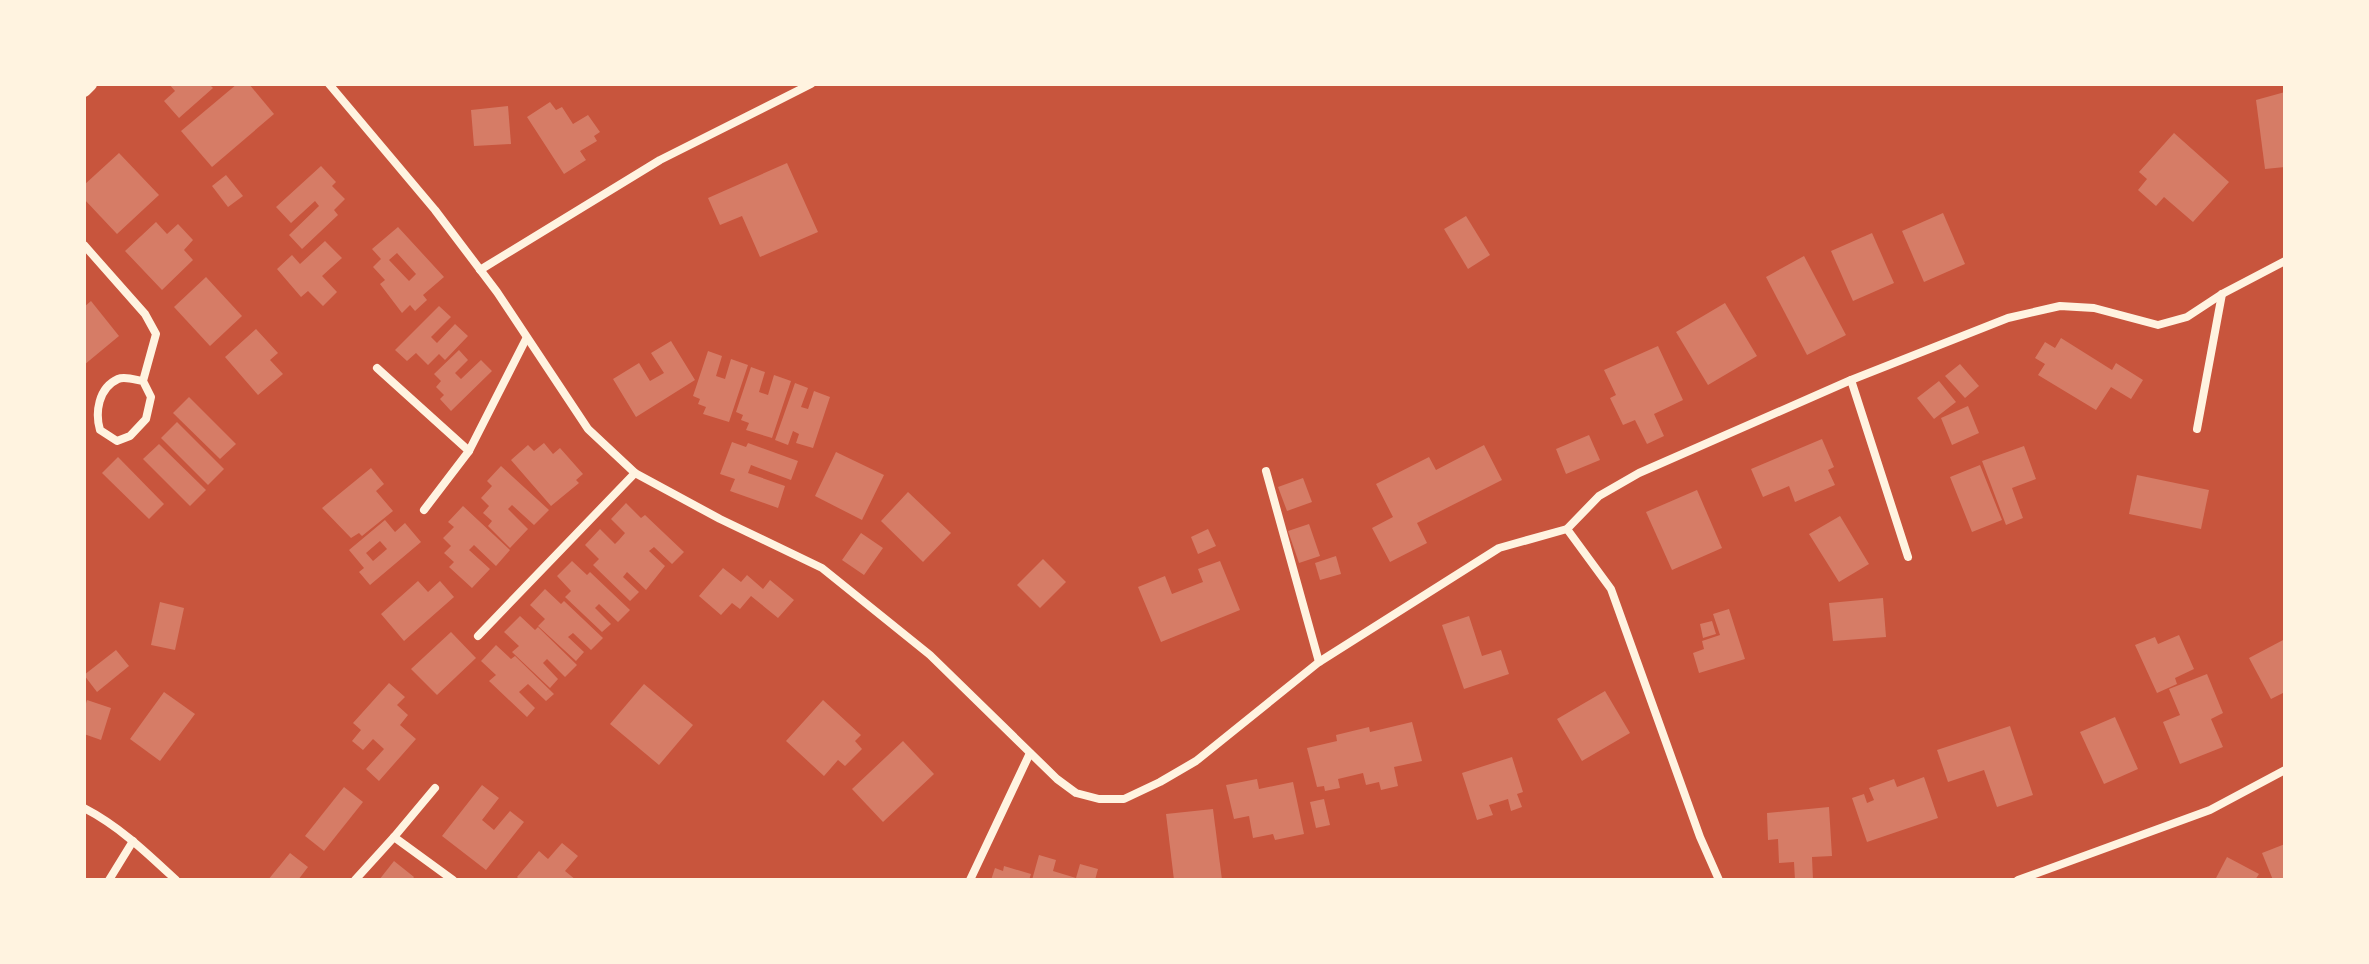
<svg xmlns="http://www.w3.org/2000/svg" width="2369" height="964" font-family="'Exo 2',sans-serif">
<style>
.building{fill:#d67c66;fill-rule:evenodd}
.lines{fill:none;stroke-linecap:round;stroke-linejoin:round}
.minor{stroke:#fff3e0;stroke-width:8}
.tertiary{stroke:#fff3e0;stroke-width:14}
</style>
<rect width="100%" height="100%" fill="#c8553d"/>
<g class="building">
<polygon points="169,84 209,84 213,88 179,118 164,101 175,91"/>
<polygon points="237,84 249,84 274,114 212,167 181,131"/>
<polygon points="2285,92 2285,167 2265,169 2256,100"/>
<polygon points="550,102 556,110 562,107 573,124 588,115 600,132 594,136 597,141 580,151 586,160 564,174 527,117"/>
<polygon points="508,106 511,144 474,146 471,110"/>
<polygon points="2174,133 2229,182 2193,222 2164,197 2156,206 2138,190 2147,179 2139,172"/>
<polygon points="119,153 159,195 117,234 84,199 84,185"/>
<polygon points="787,163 818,232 760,257 742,216 720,225 708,198"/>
<polygon points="321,166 336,182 332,186 345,199 334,210 338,215 302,249 289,235 319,206 315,201 291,223 276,207"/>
<polygon points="226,175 243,196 228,207 212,186"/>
<polygon points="1943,213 1965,264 1924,282 1902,231"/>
<polygon points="1466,216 1490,255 1468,269 1444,229"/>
<polygon points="156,222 167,234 178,224 193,240 184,250 193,260 162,290 125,251"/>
<path d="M398 227 444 277 423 295 427 300 415 311 410 305 402 313 380 284 385 280 373 267 381 259 372 249ZM397 253 416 274 409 281 389 260Z"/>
<polygon points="1872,233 1894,283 1853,301 1831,251"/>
<polygon points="325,241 342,258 322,276 337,292 323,306 308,291 301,297 277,269 292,255 300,264"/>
<polygon points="1804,256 1846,335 1807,355 1766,277"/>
<polygon points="206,277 242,316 210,346 174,307"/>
<polygon points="91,301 119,336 84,365 84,307"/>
<polygon points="1725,303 1757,356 1708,385 1676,332"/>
<polygon points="439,306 451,317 431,337 437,343 455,324 468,336 445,360 439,354 428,365 416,353 407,361 395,350"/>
<polygon points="256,329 278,353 270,360 283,374 258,395 225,357"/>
<polygon points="2061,338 2112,370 2116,363 2143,380 2131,399 2111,387 2096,410 2038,375 2045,364 2035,358 2045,342 2055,348"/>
<polygon points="671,341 695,380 636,417 613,379 639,363 650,381 664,373 651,353"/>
<polygon points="1658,346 1683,400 1654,414 1664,436 1647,444 1635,420 1623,425 1610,398 1616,395 1604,370"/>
<polygon points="459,350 468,360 455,373 461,379 481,360 492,371 451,411 440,399 444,395 436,387 441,381 434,374"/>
<polygon points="708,351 722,356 716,376 725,379 731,359 748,365 729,422 703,414 706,407 698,404 700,399 693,396"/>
<polygon points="1960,364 1979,386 1965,398 1945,376"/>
<polygon points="751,367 765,372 759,392 768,395 774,375 791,381 772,438 746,430 749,423 741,420 743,415 736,412"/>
<polygon points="1939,381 1956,402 1934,419 1917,398"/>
<polygon points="795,383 808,388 801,407 808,409 814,391 830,397 813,448 796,443 799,434 793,431 788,445 775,440"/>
<polygon points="189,397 236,444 220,459 173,413"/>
<polygon points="1968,406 1979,433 1952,445 1941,418"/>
<polygon points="177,422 224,469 208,485 161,438"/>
<polygon points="1589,435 1600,460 1566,474 1556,449"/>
<polygon points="1822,439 1834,467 1828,470 1835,485 1795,502 1789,486 1763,497 1751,469"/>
<polygon points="732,442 746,447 748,443 798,461 791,480 751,465 748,473 785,486 778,508 730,491 735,479 720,474"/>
<polygon points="544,443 553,454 560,448 583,474 576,480 579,483 551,506 511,460 528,445 534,451"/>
<polygon points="159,444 206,490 190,506 143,459"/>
<polygon points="1484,445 1502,480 1417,523 1427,543 1390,562 1372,528 1393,517 1376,484 1429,457 1436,470"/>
<polygon points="2024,446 2036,479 2012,488 2023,518 2006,525 1982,461"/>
<polygon points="836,452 884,475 862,520 815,496"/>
<polygon points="118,457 164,504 149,519 102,473"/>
<polygon points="1980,465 2002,520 1972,532 1950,477"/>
<polygon points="501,466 549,510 534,525 512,505 508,509 528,529 510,548 488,526 492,521 483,513 489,506 481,498 492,486 487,481"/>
<polygon points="371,468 384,484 376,491 393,511 362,536 359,533 351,538 322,508"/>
<polygon points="2137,475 2209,490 2201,529 2129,514"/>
<polygon points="1303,478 1312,502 1287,511 1278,487"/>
<polygon points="1697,490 1722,548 1672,570 1646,512"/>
<polygon points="908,492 951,533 923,562 881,521"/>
<polygon points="626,503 641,518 645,515 684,552 672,564 654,547 649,551 665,566 646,590 627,572 623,577 639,592 630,601 593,565 599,559 585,545 600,529 615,544 619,540 625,533 611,519"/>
<polygon points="463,506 510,550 496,566 474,545 469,550 490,569 472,588 449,567 454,562 444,553 451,546 443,538 454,527 448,522"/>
<polygon points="1840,516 1869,564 1839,582 1809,534"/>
<path d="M385 520 395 532 405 523 421 542 370 585 359 572 364 568 349 550ZM380 541 387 549 373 561 366 553Z"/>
<polygon points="1309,524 1320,556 1299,563 1288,531"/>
<polygon points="1208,529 1216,546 1198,554 1191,537"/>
<polygon points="861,533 883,548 864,575 842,560"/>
<polygon points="1336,556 1341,574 1320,580 1315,563"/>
<polygon points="1043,559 1066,582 1040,608 1017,585"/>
<polygon points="572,561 587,575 590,572 630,610 618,622 599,604 595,608 611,624 602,632 565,597 571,591 557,576"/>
<polygon points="1220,561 1240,610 1161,642 1138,587 1165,576 1172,594 1203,582 1198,569"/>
<polygon points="723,568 741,582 747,575 763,589 770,580 794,600 778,618 751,596 740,609 732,603 721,615 699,596"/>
<polygon points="418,581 428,592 440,581 454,597 404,641 381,614"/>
<polygon points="545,589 561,604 564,601 603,638 591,650 573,633 568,637 584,652 576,661 538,626 545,619 530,605"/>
<polygon points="1883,598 1886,637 1833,641 1829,603"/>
<polygon points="160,602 184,608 175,650 151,645"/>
<polygon points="1729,609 1745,659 1699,673 1693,653 1704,649 1702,641 1720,635 1713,614"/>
<polygon points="520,616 535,630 538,627 577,665 565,677 547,659 543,663 558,679 550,688 512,652 519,646 504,632"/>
<polygon points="1469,616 1482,656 1501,650 1509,674 1464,689 1442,625"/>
<polygon points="1712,621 1716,634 1703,638 1700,624"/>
<polygon points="451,632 476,658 437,695 411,669"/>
<polygon points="2179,635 2194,669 2175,678 2177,684 2157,693 2135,645 2155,637 2158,644"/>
<polygon points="2285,639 2285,692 2271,699 2249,658"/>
<polygon points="496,645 511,659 515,656 554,694 546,701 528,684 519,692 535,708 527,717 489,681 496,675 481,661"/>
<polygon points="116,650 129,666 97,692 84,675"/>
<polygon points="2207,674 2223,713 2211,719 2223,747 2180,764 2163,722 2180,715 2169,689"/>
<polygon points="389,683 405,697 397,705 408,715 400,725 416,739 379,781 366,769 384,749 373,739 363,750 352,741 361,730 353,723"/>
<polygon points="644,684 693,725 659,765 610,724"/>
<polygon points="1605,691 1630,733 1582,761 1557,719"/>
<polygon points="164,692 195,714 160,761 130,739"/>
<polygon points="87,700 111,708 101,740 84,734 84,710"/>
<polygon points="823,700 861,735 855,741 862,749 845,766 838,760 824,776 786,741"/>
<polygon points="2115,717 2138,769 2104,784 2080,732"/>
<polygon points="1412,722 1422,761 1394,767 1398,786 1381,790 1379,782 1366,785 1363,773 1338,779 1340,788 1325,791 1324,786 1317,787 1307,748 1337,741 1336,735 1369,727 1370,732"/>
<polygon points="2010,726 2033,795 1997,807 1984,770 1948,782 1937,750"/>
<polygon points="903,741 934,774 883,822 852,789"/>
<polygon points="1512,757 1523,792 1517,794 1522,807 1511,811 1508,799 1489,805 1493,815 1477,820 1462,773"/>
<polygon points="1924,777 1938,818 1867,842 1852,798 1864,794 1867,803 1874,800 1869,788 1894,779 1897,787"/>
<polygon points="1257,779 1259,789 1293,782 1304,834 1275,840 1273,834 1253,838 1249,816 1234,819 1226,785"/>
<polygon points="482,785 499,798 482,820 494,830 510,811 524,822 486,870 442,836"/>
<polygon points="344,787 363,802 324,851 305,836"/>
<polygon points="1324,799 1330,825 1316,828 1310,802"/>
<polygon points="1829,807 1832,856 1812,857 1813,880 1795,880 1794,862 1779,863 1778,839 1768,840 1767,813"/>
<polygon points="1213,809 1222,880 1174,880 1166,814"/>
<polygon points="562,843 578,856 565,871 576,880 520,880 517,877 539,851 548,859"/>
<polygon points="2285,844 2285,880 2273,880 2262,853"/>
<polygon points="290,853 308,867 298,880 268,880"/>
<polygon points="1039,855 1056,860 1053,871 1076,878 1080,864 1098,869 1095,880 1032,880"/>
<polygon points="2227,857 2259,874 2255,880 2215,880"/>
<polygon points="394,861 414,877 412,880 379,880"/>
<polygon points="1004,866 1031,874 1029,880 991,880 995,868 1003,871"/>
</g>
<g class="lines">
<g class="minor">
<polyline points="329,84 435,210 497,292 588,429 635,473 720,519 822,568 930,655 1057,779 1076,793 1099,799 1124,799 1160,782 1196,761 1319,662 1499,548 1567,529 1599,496 1639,473 1851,380 2008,318 2060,306 2094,308 2158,325 2187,317 2222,294 2285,261"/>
<path d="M84 245 145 314 156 334 143 381 151 397 146 419 130 436 117 441 100 430C95 413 98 388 118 379 125 376 136 380 143 381"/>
<polyline points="480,270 660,160 811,84"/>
<polyline points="377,368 469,451"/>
<polyline points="1851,380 1908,557"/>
<polyline points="2197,429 2222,294"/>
<polyline points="1266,471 1319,662"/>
<polyline points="424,510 469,451 526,339"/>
<polyline points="1567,529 1611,589 1700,837 1719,880"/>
<polyline points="478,636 635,473"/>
<path d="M84 808C119 826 147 853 176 880"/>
<polyline points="394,837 435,788"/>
<polyline points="109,880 133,841"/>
<polyline points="355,880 394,837 453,880"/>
<polyline points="970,880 1030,753"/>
<polyline points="2018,880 2210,810 2285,770"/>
</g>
<polyline class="tertiary" points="84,90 90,84"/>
</g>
<rect width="2369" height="964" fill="none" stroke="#fff3e0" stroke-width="172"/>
</svg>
